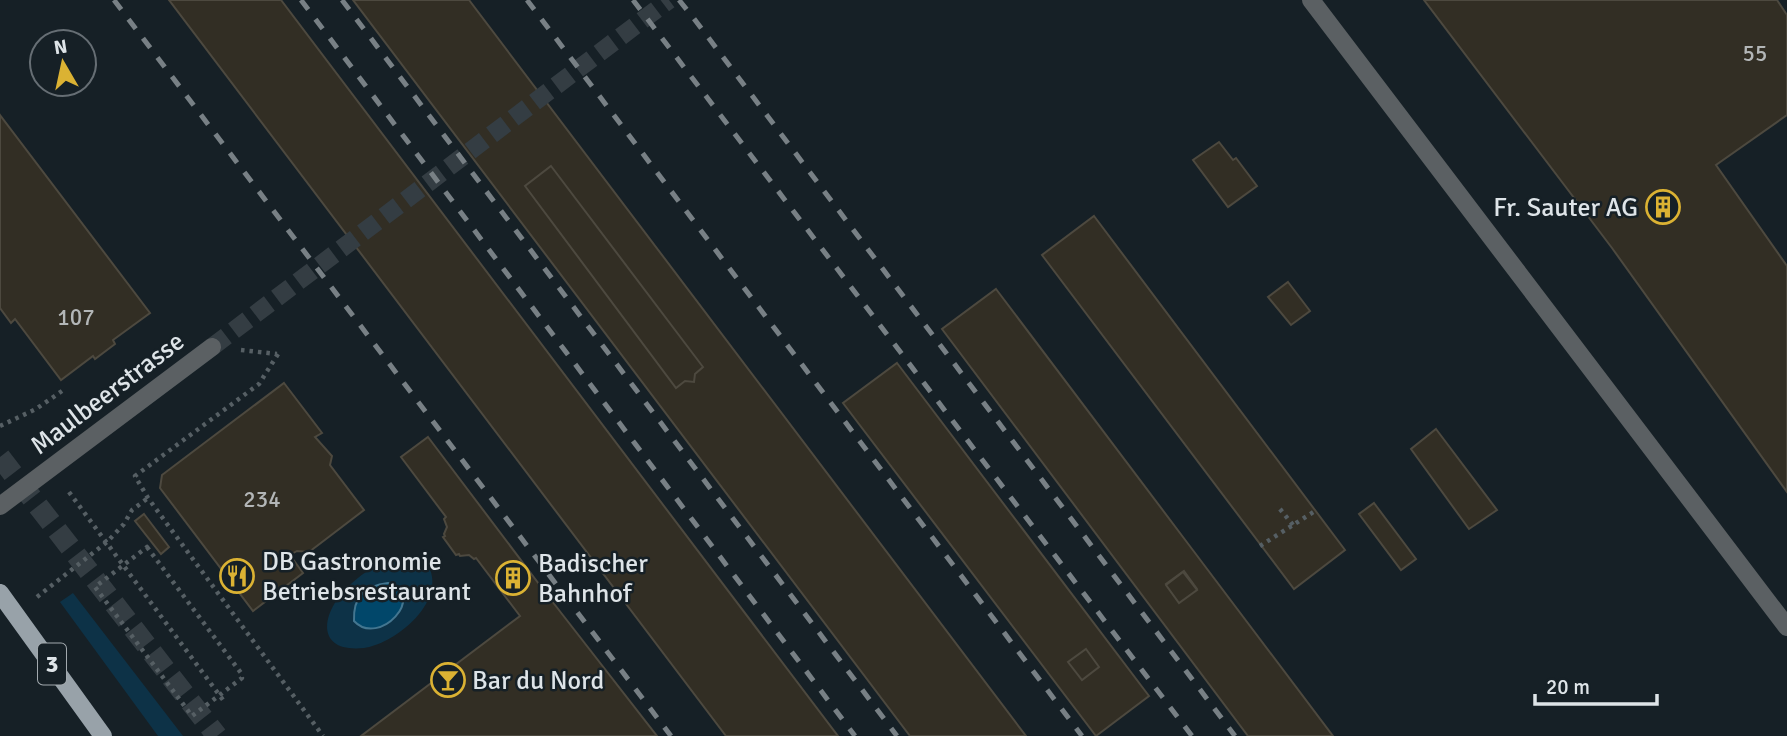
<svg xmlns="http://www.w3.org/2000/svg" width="1787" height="736" font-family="Signika,sans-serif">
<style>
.green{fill:#0d3247}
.water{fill:#01476a;stroke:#437690;stroke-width:2}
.building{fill:#322e24;stroke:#4d493f;stroke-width:2}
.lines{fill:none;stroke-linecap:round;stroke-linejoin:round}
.minor-tunnel{stroke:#343d43;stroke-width:18;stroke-dasharray:18 9;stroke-linecap:butt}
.motorway-tunnel{stroke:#343d43;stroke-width:21;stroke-dasharray:21 10;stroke-linecap:butt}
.path{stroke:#565f64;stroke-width:4.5;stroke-dasharray:3.5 5;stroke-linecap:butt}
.service{stroke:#5b6063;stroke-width:18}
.minor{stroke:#5b6063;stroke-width:18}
.primary{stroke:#98a2a9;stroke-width:18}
.rail{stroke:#788085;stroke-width:5;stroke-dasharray:12 12;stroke-linecap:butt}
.labels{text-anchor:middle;stroke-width:5;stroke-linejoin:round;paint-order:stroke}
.number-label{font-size:23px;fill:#b3b6b7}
.shield{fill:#162026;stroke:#a2a9ae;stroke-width:2}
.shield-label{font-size:24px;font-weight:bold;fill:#dee4e8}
.poi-label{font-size:26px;fill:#dee4e8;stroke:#162026;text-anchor:start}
.street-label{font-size:26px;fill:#dee4e8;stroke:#162026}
</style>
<rect width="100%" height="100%" fill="#162026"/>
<g class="green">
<path d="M394 557C401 557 409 556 415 558 425 561 431 567 432 577 437 609 393 644 364 648 317 653 320 616 345 590 359 575 375 565 394 557Z"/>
<polygon points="73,593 183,736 158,736 60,602"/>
</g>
<path class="water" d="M388 583C428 595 379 648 354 621 353 596 365 586 388 583Z"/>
<g class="building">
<polygon points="169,0 281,0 838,736 726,736"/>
<polygon points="353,0 469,0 1026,736 910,736"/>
<polygon points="1424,0 1777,0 1787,15 1787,115 1716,165 1787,266 1787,492 1612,248"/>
<polygon points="0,115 150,313 113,340 115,344 95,359 93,356 61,380 15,319 11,323 0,308"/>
<polygon points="1219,142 1233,160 1236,158 1257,186 1228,207 1193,160"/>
<polygon points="551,166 703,367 695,374 694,382 685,381 676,388 525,186"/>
<polygon points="1094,216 1345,550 1294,589 1042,255"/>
<polygon points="1288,282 1310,311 1291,325 1268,297"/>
<polygon points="996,289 1189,545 1333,736 1248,736 942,329"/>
<polygon points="897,363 1149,696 1096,736 843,403"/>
<polygon points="284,383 322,433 315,437 332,456 330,465 364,510 309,552 297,551 290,555 303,573 253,611 160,488 162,475"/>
<polygon points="1436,429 1497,510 1469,529 1411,449"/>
<polygon points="428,437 548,596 657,736 361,736 520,616 476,558 474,559 469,555 460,556 459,554 456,555 443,537 445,536 444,534 447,527 444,519 446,517 401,457"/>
<polygon points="1374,503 1416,559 1401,570 1359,514"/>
<polygon points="144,514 169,547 161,554 135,521"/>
<polygon points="1184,571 1197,589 1179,602 1166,584"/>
<polygon points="1183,572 1197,590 1179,603 1166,585"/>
<polygon points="1086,649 1099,667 1082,680 1068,662"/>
</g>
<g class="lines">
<polyline class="minor-tunnel" points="212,347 669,0"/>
<polyline class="motorway-tunnel" points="0,457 217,736"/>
<g class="path">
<polyline points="241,350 277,354"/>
<polyline points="278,354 259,384 135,476 148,498 323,736"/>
<polyline points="0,426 36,409 62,391"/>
<polyline points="69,492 223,700"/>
<polyline points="1280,509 1293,525"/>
<polyline points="1260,546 1315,511"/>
<polygon points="147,547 241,673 242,678 192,716 95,587"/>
<polyline points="37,597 107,542 124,524 132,510 148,498"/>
</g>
<polyline class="service" points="1311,0 1787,627"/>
<polyline class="minor" points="0,506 212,347"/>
<polyline class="primary" points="0,593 103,736"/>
<g class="rail">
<polyline points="114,0 671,736"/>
<polyline points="301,0 855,736"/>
<polyline points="342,0 897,736"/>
<polyline points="527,0 1082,736"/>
<polyline points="633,0 1192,736"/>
<polyline points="679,0 692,16 1235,736"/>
</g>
</g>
<defs>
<g id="building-ring" transform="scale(1.75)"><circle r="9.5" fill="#162026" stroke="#dbb233" stroke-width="1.5"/><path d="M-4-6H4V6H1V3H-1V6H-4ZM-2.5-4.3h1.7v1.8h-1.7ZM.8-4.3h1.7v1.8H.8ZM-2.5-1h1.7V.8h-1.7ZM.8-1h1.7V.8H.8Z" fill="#dbb233"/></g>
<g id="restaurant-ring" transform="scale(1.75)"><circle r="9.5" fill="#162026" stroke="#dbb233" stroke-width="1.5"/><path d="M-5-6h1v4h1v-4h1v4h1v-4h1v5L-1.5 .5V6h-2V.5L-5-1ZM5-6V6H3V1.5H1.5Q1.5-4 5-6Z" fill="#dbb233"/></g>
<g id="bar-ring" transform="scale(1.75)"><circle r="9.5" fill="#162026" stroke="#dbb233" stroke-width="1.5"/><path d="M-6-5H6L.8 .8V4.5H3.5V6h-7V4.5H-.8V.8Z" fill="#dbb233"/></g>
</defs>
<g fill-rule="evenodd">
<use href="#building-ring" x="1663" y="207"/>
<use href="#restaurant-ring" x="237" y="576"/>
<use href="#building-ring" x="513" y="578"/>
<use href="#bar-ring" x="448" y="680"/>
</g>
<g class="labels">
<g class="number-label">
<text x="1755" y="61">55</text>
<text x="76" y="325">107</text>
<text x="262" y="507">234</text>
</g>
<rect class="shield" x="38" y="643.5" width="28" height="41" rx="5"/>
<g class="shield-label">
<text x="52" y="672">3</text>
</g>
<g class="poi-label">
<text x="1638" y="216" text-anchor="end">Fr. Sauter AG</text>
<text x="262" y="570">DB Gastronomie<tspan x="262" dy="30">Betriebsrestaurant</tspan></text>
<text x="538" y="572">Badischer<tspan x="538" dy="30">Bahnhof</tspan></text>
<text x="472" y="689">Bar du Nord</text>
</g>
<g class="street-label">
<text transform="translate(107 393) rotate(-37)" y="9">Maulbeerstrasse</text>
</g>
</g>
<g transform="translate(63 63) rotate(351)"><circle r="33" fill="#162026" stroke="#666e74" stroke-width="2"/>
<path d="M0-5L12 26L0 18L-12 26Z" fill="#dbb233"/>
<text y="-10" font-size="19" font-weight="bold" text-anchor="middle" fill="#dee4e8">N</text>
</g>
<path d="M1535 694v10h122v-10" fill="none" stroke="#dee4e8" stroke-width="3.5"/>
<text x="1546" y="694" font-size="21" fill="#dee4e8" stroke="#162026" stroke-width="5" paint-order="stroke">20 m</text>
</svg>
